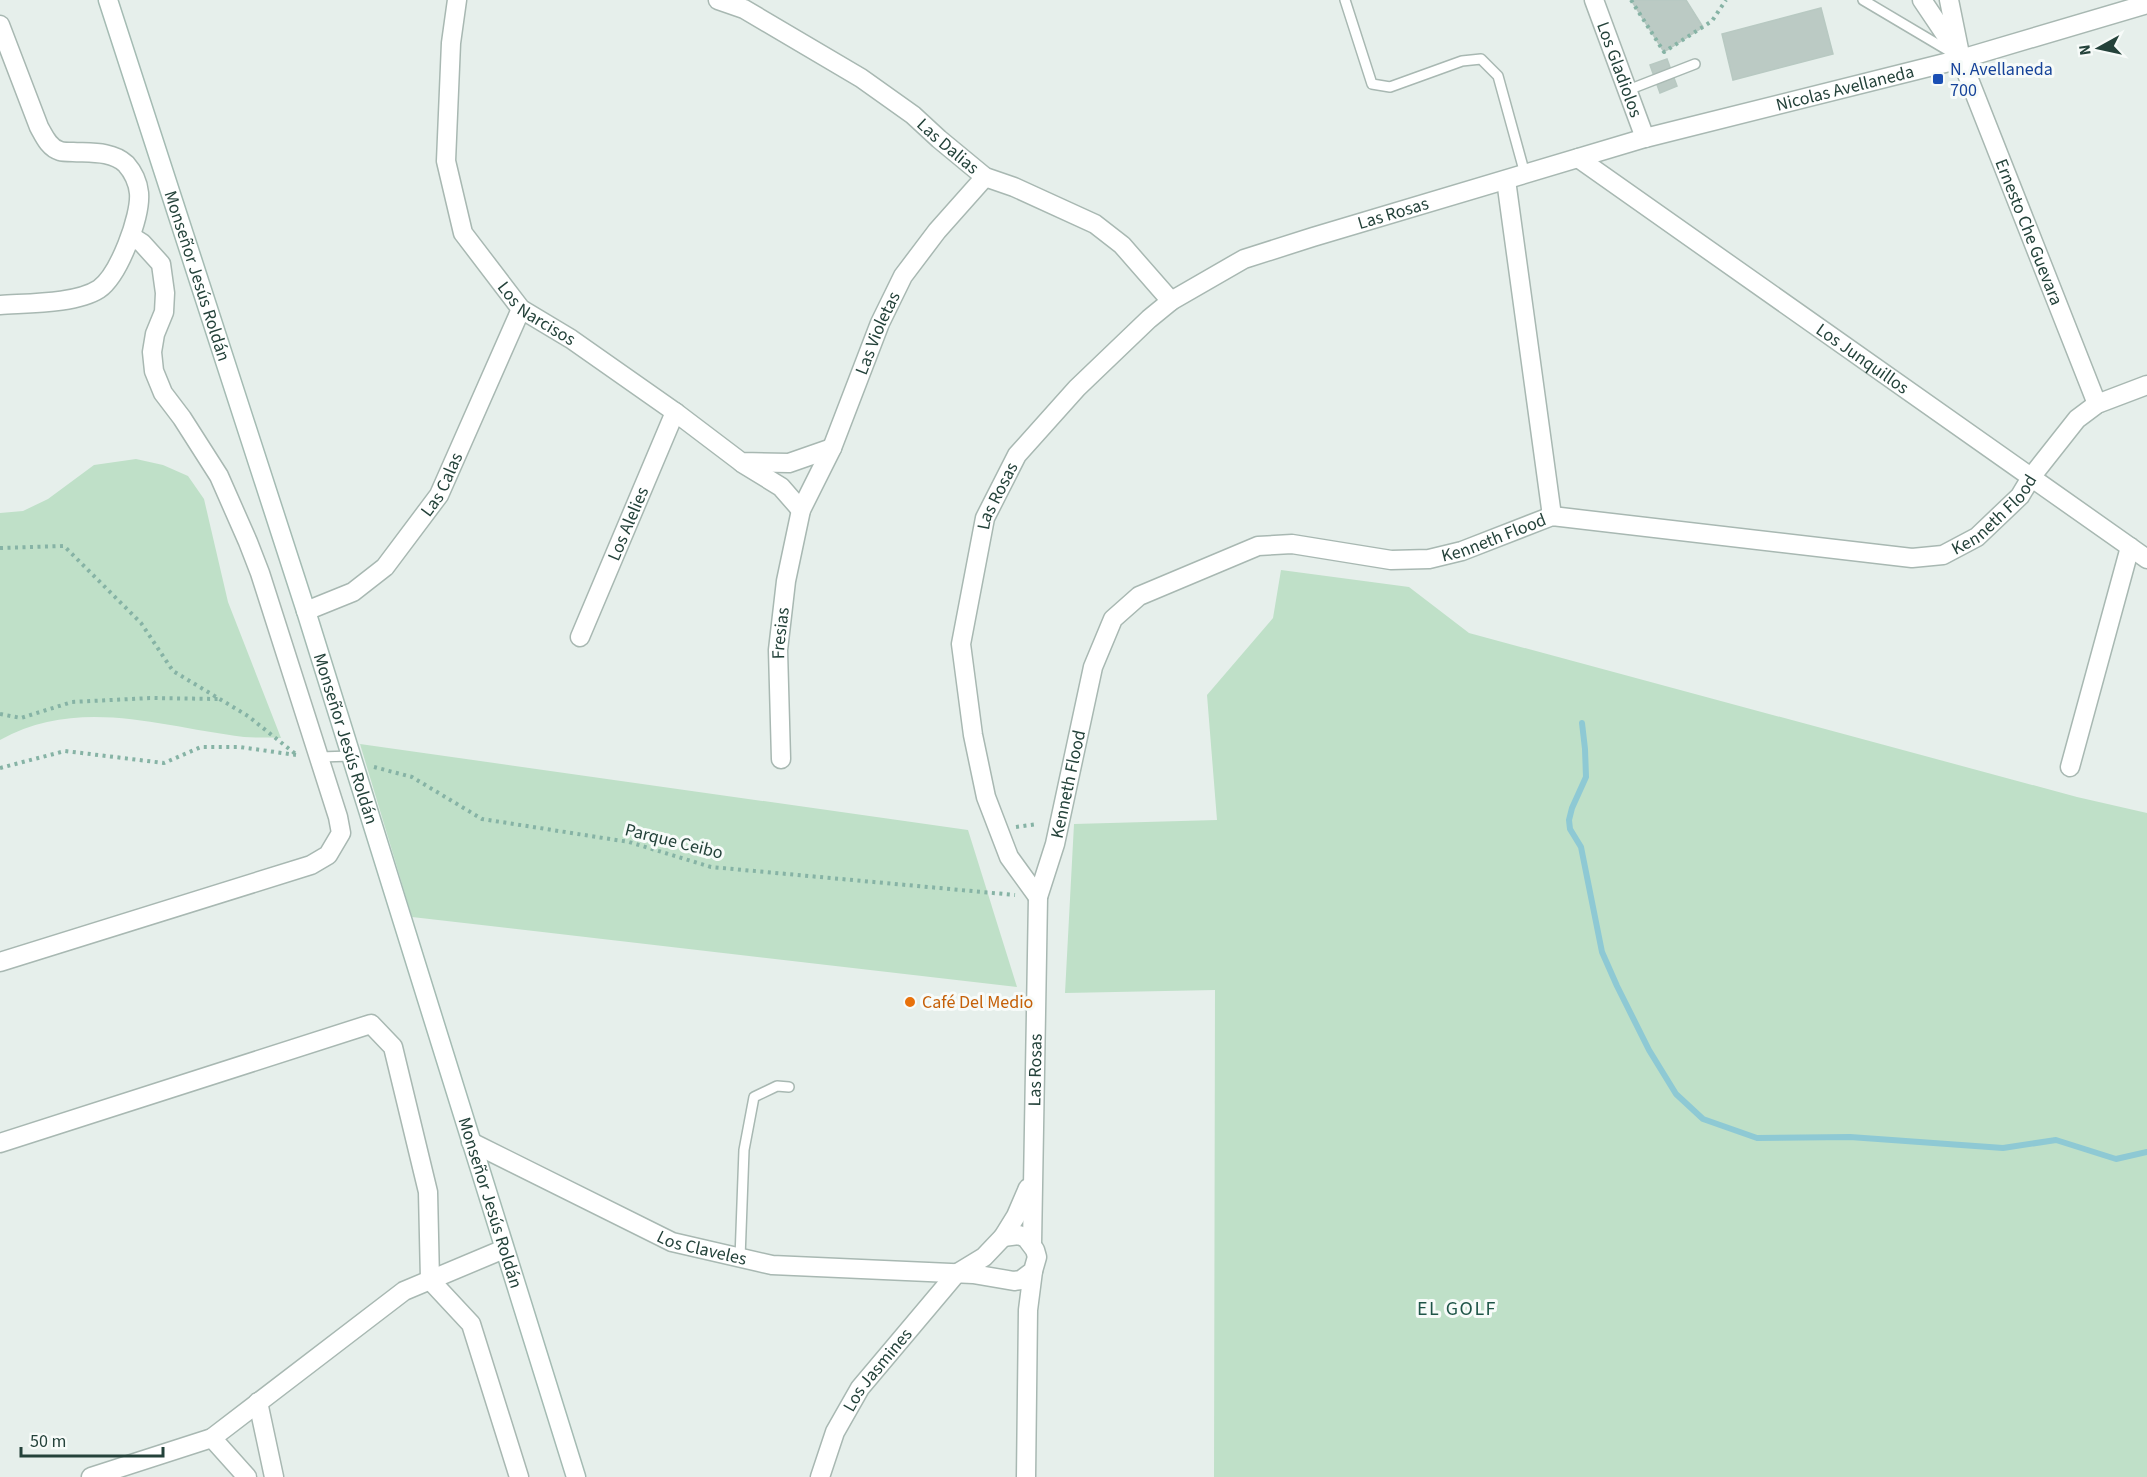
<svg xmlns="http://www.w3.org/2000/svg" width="2147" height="1477" font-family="'Source Sans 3',sans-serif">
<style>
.green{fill:#bfe0c8}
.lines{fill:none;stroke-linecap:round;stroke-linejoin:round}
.stream{stroke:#8ec9d4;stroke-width:6}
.building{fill:#bbcac4;stroke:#b8c9c2;stroke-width:1.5}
.lane-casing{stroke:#a8b8b2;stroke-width:12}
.street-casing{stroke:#a8b8b2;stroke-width:21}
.secondary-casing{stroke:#a4bbb3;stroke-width:21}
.path{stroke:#86b3a5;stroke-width:4;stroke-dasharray:3 4.5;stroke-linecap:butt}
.lane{stroke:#fff;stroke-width:9}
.street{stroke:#fff;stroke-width:18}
.secondary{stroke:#fff;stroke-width:18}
.transit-dot{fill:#1a4fb4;stroke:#f7fbf9;stroke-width:2}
.food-dot{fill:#e8710a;stroke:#f7fbf9;stroke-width:2}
.labels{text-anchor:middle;stroke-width:6;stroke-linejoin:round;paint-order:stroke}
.street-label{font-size:18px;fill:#24423a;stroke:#f7fbf9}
.transit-label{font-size:18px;fill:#164399;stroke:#f7fbf9;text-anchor:start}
.food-label{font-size:18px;fill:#c56008;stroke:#f7fbf9;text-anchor:start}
.neighbourhood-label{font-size:20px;letter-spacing:1.5px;fill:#1f5548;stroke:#f7fbf9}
</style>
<rect width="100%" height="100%" fill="#e6efeb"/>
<g class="green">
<path d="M136 459 163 465 188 476 204 499 228 602 281 738C269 737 256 738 244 737 161 727 80 696 0 740V513L23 511 48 499 94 465Z"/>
<polygon points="1281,570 1409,587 1469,633 2077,797 2147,813 2147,1477 1214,1477 1215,990 1065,993 1074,824 1217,820 1207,695 1273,618"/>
<polygon points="360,744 968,830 1017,987 412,917"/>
</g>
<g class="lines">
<polyline class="stream" points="1582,723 1585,749 1586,777 1572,808 1569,820 1570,829 1581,847 1602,952 1617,986 1649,1050 1676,1094 1703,1119 1757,1138 1850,1137 2003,1148 2056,1140 2116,1159 2147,1152"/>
</g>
<g class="building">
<polygon points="1631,0 1686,0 1703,27 1664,52"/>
<polygon points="1821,8 1833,54 1733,80 1722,34"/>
<polygon points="1667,59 1677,86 1660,93 1650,65"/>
</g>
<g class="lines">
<g class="lane-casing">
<g id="lane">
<polyline points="1345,0 1372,84 1390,87 1462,61 1481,59 1498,76 1525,174"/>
<polyline points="1863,0 1954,54"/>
<polyline points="1628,90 1695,64"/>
<polyline points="320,757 351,756"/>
<polyline points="740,1258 744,1150 754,1097 777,1086 789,1087"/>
</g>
</g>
<g class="street-casing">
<g id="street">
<path id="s1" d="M457 0 451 43 446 161 463 233 521 309 571 339 675 412 741 462 789 463 832 448"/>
<path id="s2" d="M718 0 744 9 861 78 913 115 939 139 985 177 1014 187 1095 224 1122 245 1171 301"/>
<path id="s3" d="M1594 0 1645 138"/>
<polyline points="1922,0 1957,52"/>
<path id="s4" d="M1949 0 1961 59 2097 404"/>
<path d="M0 25 39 127C44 136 49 148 60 151 63 152 69 152 73 152 91 153 112 151 126 164 133 172 138 183 139 193 141 216 119 275 99 289 76 304 27 303 0 305"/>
<path id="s5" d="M1578 158 2147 559"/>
<polyline points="1506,180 1552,516"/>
<polyline points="742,463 781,487 801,510"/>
<path id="s6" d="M306 611 353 592 385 567 439 495 521 309"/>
<path id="s7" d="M580 637 675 412"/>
<path id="s8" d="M781 759 778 650 786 581 801 510 832 448 880 323 903 276 937 231 985 177"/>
<polyline points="2070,767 2130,547"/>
<path id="s9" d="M1038 897 1009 857 986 797 973 735 961 644 985 518 1017 455 1077 388 1149 319 1171 301 1244 259 1313 237 1645 138 1961 59 2147 4"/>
<polyline points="0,962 311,865 328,855 341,833 338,817 260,573 248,542 219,476 182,418 163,393 154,371 152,352 155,334 164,312 165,293 161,264 142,243 131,236"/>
<path id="s10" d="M471 1142 672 1242 772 1265 973 1274 1014 1281 1021 1280 1033 1271 1037 1257 1035 1250 1026 1238 1019 1235 1003 1237"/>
<polyline points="0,1143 371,1024 393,1047 428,1192 430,1280 471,1324 519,1477"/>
<path id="s11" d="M1032 1244 1038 897 1055 844 1093 667 1113 619 1139 596 1258 546 1292 544 1391 560 1429 559 1462 551 1552 516 1912 558 1943 555 1977 537 2020 496 2032 476 2077 419 2097 404 2147 385"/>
<polyline points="258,1402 274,1477"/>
<polyline points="212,1438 247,1477"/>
<polyline points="91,1477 212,1438 404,1291 504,1249"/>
<path id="s12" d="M820 1477 835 1432 860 1388 956 1274 984 1257 1003 1237 1016 1216 1028 1188"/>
<polyline points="1026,1477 1028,1310 1033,1271"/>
</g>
</g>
<g class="secondary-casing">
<g id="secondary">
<path id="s13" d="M108 0 306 611 576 1477"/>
</g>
</g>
<g class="path">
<polyline points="1631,0 1664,52 1712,21 1726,0"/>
<polyline points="0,548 64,546 141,623 173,671 248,716 298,756"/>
<polyline points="0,714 21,718 72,702 150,698 218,699"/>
<polyline points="374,767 412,777 482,819 629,842 711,867 1015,895"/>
<polyline points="0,768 65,751 164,763 201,747 240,747 296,755"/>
<polyline points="1016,827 1038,824"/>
</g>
<use href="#lane" class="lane"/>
<use href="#street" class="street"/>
<use href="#secondary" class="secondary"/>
</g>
<rect class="transit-dot" x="1932" y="73" width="12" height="12" rx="3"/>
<circle class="food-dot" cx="910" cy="1002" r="6"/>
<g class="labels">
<g class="street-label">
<text dy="6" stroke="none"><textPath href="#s3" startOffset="74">Los Gladiolos</textPath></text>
<text dy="6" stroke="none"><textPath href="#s9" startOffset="1395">Nicolas Avellaneda</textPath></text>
<text dy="6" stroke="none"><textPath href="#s2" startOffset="274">Las Dalias</textPath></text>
<text dy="6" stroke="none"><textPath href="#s9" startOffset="926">Las Rosas</textPath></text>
<text dy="6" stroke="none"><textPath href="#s4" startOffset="246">Ernesto Che Guevara</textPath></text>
<text dy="6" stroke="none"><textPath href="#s13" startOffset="290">Monseñor Jesús Roldán</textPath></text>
<text dy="6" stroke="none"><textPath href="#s1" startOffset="346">Los Narcisos</textPath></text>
<text dy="6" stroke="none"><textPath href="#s8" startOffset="444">Las Violetas</textPath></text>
<text dy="6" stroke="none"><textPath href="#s5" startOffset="348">Los Junquillos</textPath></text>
<text dy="6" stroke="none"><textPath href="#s6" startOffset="192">Las Calas</textPath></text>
<text dy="6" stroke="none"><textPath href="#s9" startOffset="422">Las Rosas</textPath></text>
<text dy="6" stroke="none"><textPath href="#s11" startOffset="1562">Kenneth Flood</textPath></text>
<text dy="6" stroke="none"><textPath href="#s7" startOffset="123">Los Alelies</textPath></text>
<text dy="6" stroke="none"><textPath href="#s11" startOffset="1040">Kenneth Flood</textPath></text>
<text dy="6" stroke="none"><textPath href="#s8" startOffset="126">Fresias</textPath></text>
<text dy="6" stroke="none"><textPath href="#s13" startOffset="776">Monseñor Jesús Roldán</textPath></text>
<text dy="6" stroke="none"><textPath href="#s11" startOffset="464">Kenneth Flood</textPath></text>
<text transform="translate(674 841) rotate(14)" y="6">Parque Ceibo</text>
<text dy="6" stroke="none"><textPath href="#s11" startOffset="174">Las Rosas</textPath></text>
<text dy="6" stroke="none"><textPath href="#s13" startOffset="1262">Monseñor Jesús Roldán</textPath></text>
<text dy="6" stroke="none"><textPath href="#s10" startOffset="255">Los Claveles</textPath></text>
<text dy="6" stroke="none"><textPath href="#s12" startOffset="123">Los Jasmines</textPath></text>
</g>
<g class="transit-label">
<text x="1950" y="75">N. Avellaneda<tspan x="1950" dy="21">700</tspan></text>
</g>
<g class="food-label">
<text x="922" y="1008">Café Del Medio</text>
</g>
<g class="neighbourhood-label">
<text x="1457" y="1315">EL GOLF</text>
</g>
</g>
<g transform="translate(2099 48) rotate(262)" stroke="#f7fbf9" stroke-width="4.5" paint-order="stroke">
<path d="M0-4.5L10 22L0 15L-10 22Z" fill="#24423a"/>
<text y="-9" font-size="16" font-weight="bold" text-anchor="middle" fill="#24423a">N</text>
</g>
<path d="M21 1447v9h142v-9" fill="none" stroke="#24423a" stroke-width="3"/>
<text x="30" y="1447" font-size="18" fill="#24423a" stroke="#f7fbf9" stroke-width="4.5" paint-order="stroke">50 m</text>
</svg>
